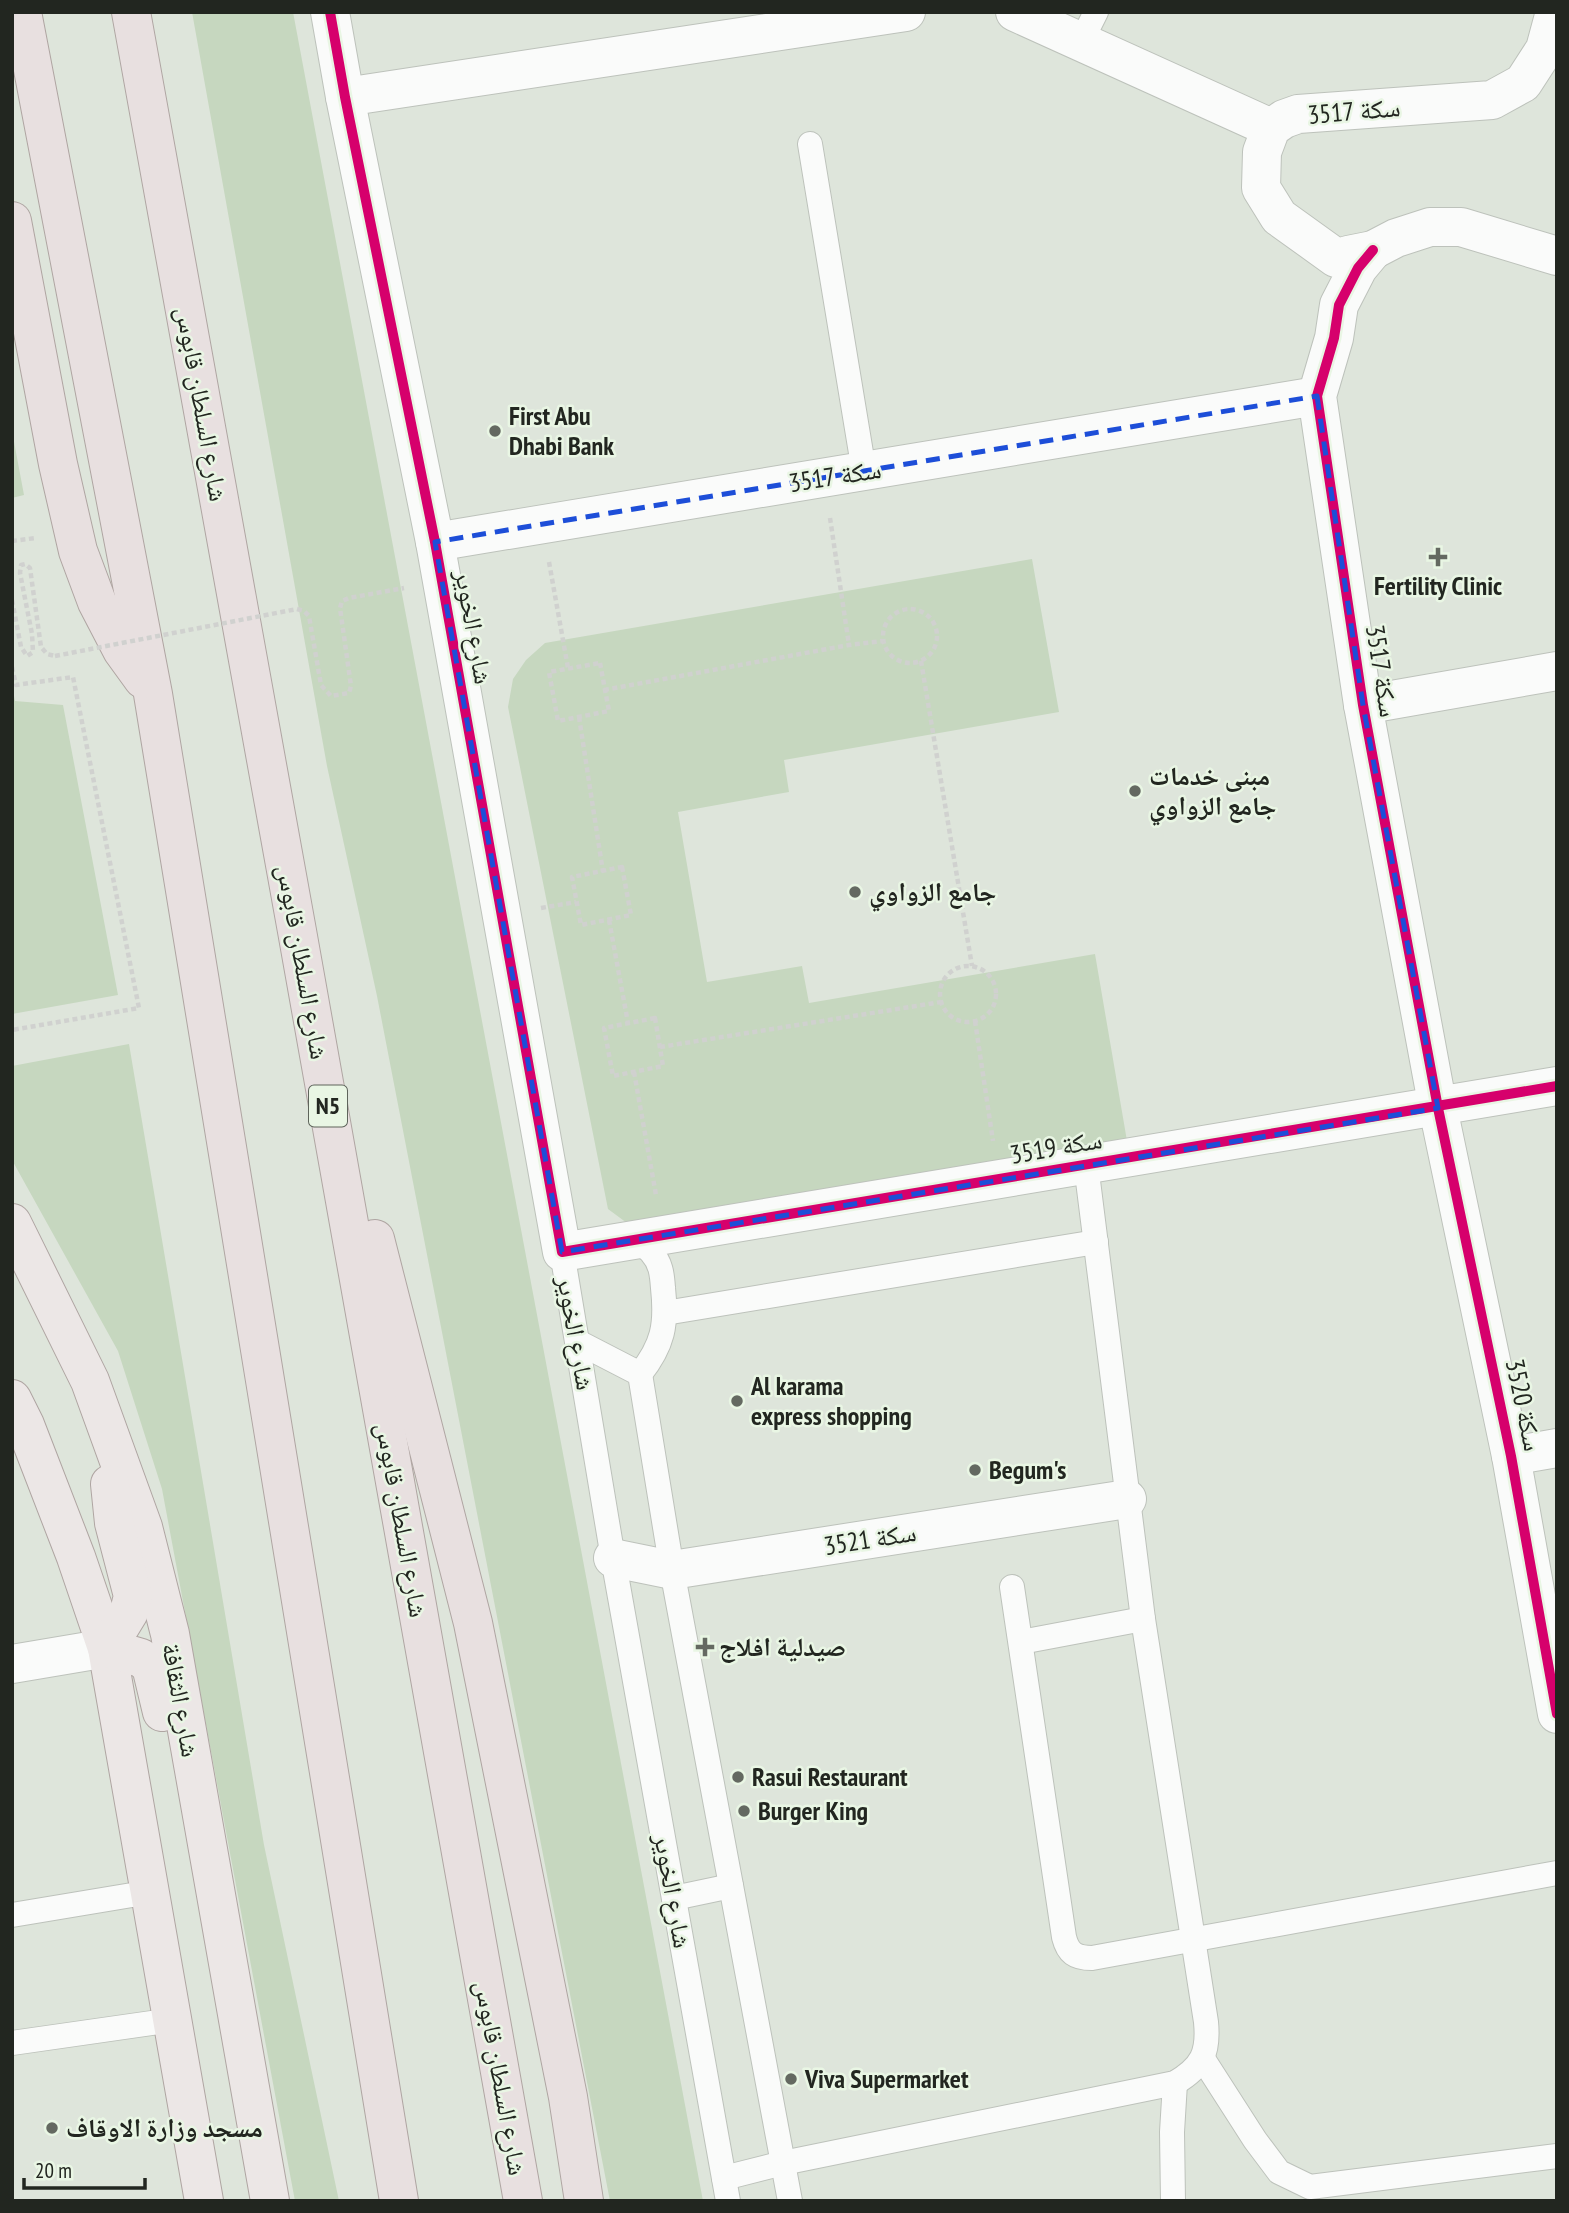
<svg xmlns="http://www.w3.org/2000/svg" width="1569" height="2213" font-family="'PT Sans Narrow','Noto Naskh Arabic',sans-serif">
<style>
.green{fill:#c6d7bf}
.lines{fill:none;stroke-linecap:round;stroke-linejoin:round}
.service-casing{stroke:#bdc2bb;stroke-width:26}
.minor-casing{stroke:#bdc2bb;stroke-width:40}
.tertiary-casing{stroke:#bdc2bb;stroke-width:40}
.primary-casing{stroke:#afa5a2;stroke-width:40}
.trunk-casing{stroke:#afa5a2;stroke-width:40}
.path{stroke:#d0d1cf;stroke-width:4.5;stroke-dasharray:5 3.5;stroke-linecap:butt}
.service{stroke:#fafbfa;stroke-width:24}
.minor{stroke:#fafbfa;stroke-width:38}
.tertiary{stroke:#fafbfa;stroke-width:38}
.primary{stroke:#ece7e6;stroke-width:38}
.trunk{stroke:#e8e0e0;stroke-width:38}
.path-bridge{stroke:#d0d1cf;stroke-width:4.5;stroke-dasharray:5 3.5;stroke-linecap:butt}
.cycleway-casing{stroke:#e9f6e4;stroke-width:15}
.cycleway{stroke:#d6006c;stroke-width:10}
.marked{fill:none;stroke:#1d4ed8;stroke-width:5;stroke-dasharray:14 9;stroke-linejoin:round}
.poi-dot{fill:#646961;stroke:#e9f6e4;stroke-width:2.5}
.labels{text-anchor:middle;stroke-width:5;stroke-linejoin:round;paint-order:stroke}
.shield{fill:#e9f6e4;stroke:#5e645b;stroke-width:2}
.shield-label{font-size:24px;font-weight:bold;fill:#222620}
.street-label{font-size:26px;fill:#222620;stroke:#e9f6e4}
.poi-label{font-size:26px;font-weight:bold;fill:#222620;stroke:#e9f6e4;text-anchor:start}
</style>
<rect width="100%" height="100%" fill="#dee5db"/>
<g class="green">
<polygon points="192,12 293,12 703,2201 610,2201 377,996 327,766"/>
<polygon points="12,431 24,495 12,498"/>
<polygon points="1032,559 1059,712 784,760 789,792 678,812 707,982 802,966 809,1003 1095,954 1127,1141 631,1226 608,1209 508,707 513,679 526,660 545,643"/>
<polygon points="12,686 15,701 63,705 118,995 12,1014"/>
<polygon points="129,1044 264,1845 339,2201 295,2201 162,1489 118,1351 12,1160 12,1066"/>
</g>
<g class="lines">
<g class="service-casing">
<g id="service">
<polyline points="1081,42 1096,12"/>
<polyline points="810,144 864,471"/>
<path d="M633 1240C639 1244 647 1247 651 1252 661 1263 662 1274 663 1288 667 1325 663 1345 640 1374"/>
<polyline points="562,1252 613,1558 728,2201"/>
<polyline points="665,1313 1096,1242"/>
<polyline points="578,1342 640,1374 672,1570 790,2201"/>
<path d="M1012 1587 1064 1937C1068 1953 1075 1958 1092 1958L1557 1873"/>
<polyline points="1021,1642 1143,1619"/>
<polyline points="674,1898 731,1886"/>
<polyline points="12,1915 150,1892"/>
<polyline points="12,2043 173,2020"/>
<polyline points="1203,2059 1255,2140 1279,2172 1310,2187 1557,2156"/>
<path d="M724 2178 783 2163 1175 2083C1202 2067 1209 2053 1206 2022L1143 1619 1086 1165"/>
<polyline points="1173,2201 1172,2132 1175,2083"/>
</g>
</g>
<g class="minor-casing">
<g id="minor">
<polyline points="1015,12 1271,128"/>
<polyline points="345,97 906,12"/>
<polyline points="1373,250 1358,268 1339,305 1334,338 1317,396 1363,705 1438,1108 1511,1456 1557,1714"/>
<polyline points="1348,255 1373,250 1396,238 1430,227 1461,227 1557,256"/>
<polyline points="1336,258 1279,217 1261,188 1262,152 1271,128 1284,119 1298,114 1492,100 1523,83 1545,49 1555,12"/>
<polyline points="435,542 1317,396"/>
<polyline points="1363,705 1557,671"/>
<polyline points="1511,1456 1557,1448"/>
<polyline points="613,1558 672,1570 1127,1499"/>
<polyline points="12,1664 107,1648"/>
</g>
</g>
<g class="tertiary-casing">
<polyline id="tertiary" points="330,12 345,97 435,542 562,1252 1557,1086"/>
</g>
<g class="primary-casing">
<g id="primary">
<polyline points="12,1223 90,1381 143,1527 170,1634 270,2201"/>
<polyline points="12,1399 25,1425 76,1557 107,1648 204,2201"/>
<polyline points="110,1484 114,1523 133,1596 129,1612 107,1648 141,1658 151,1666 162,1712"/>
</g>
</g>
<g class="trunk-casing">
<g id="trunk">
<polyline points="22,12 153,694 399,2201"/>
<polyline points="131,12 297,931 523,2201"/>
<polyline points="12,221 58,464 78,551 97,602 122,650 143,679"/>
<polyline points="375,1239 473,1623 568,2097 584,2201"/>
</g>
</g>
<g class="path">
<polyline points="830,518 849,645"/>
<polyline points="12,541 36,538"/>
<polyline points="549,562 568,668"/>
<polyline points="12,600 21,647 27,656 33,652 32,634 20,573 21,565 25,564 30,568 41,647 47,654 55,656"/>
<circle cx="910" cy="636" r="27"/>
<polyline points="297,609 304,611 309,616 321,685 331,696 349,693 351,686 340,608 342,601 349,598 404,588"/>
<polyline points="921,661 972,966"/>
<polygon points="600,663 609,711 558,721 549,672"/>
<polyline points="12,667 16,685 73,677 139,1008 12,1030"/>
<polyline points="604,690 849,645 883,641"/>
<polyline points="579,717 603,872"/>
<polygon points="622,867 631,915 581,925 572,877"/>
<polyline points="541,908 576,902"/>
<polyline points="609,920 628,1023"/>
<circle cx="968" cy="994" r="28"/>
<polygon points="655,1018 663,1066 613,1076 604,1028"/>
<polyline points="975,1021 993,1141"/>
<polyline points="660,1047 941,1002"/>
<polyline points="634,1072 656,1195"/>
</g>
<use href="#service" class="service"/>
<use href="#minor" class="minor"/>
<use href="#tertiary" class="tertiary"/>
<use href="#primary" class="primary"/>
<use href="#trunk" class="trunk"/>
<polyline class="path-bridge" points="55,656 297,609"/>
<g class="cycleway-casing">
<g id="cycleway">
<polyline points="330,12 345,97 435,542 562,1252 1557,1086"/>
<polyline points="1373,250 1358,268 1339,305 1334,338 1317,396 1363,705 1438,1108 1511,1456 1557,1714"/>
</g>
</g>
<use href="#cycleway" class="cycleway"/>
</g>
<path class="marked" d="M1317 396 1363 705 1438 1108 562 1252 435 542Z"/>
<g class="poi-dot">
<circle cx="495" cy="431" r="7"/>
<path d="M1434.5 546.5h7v7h7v7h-7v7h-7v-7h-7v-7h7z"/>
<circle cx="1135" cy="791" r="7"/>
<circle cx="855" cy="892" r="7"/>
<circle cx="737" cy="1401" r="7"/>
<circle cx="975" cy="1470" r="7"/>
<path d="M701.5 1636.5h7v7h7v7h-7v7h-7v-7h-7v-7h7z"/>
<circle cx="738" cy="1777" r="7"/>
<circle cx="744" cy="1811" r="7"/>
<circle cx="791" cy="2079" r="7"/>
<circle cx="52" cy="2128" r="7"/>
</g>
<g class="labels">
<rect class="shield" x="309" y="1085.5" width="38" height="41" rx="5"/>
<g class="shield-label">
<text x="328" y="1114">N5</text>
</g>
<g class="street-label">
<text transform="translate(1354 111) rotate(-5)" y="9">سكة 3517</text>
<text transform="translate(202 404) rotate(80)" y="9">شارع السلطان قابوس</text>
<text transform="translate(835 476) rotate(-9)" y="9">سكة 3517</text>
<text transform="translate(474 627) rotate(80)" y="9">شارع الخوير</text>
<text transform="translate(1382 671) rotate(81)" y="9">سكة 3517</text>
<text transform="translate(303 962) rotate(80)" y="9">شارع السلطان قابوس</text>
<text transform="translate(1056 1147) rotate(-10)" y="9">سكة 3519</text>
<text transform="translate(576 1333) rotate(80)" y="9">شارع الخوير</text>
<text transform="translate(1524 1405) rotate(78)" y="9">سكة 3520</text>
<text transform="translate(402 1520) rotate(80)" y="9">شارع السلطان قابوس</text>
<text transform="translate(870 1539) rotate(-9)" y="9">سكة 3521</text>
<text transform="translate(181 1700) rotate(80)" y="9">شارع الثقافة</text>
<text transform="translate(673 1891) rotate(80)" y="9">شارع الخوير</text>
<text transform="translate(501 2078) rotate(80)" y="9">شارع السلطان قابوس</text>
</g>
<g class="poi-label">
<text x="509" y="425">First Abu<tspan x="509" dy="30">Dhabi Bank</tspan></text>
<text x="1438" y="595" text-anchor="middle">Fertility Clinic</text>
<text x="1149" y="785">مبنى خدمات<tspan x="1149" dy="30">جامع الزواوي</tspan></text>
<text x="869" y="901">جامع الزواوي</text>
<text x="751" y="1395">Al karama<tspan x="751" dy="30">express shopping</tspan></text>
<text x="989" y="1479">Begum's</text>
<text x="719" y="1656">صيدلية افلاج</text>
<text x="752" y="1786">Rasui Restaurant</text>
<text x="758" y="1820">Burger King</text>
<text x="805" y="2088">Viva Supermarket</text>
<text x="66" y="2137">مسجد وزارة الاوقاف</text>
</g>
</g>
<rect width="1569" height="2213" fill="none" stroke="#222620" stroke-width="28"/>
<path d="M24 2178v10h121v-10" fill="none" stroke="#222620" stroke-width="3.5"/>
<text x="35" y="2178" font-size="21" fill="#222620" stroke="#e9f6e4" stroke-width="5" paint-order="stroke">20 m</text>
</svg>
